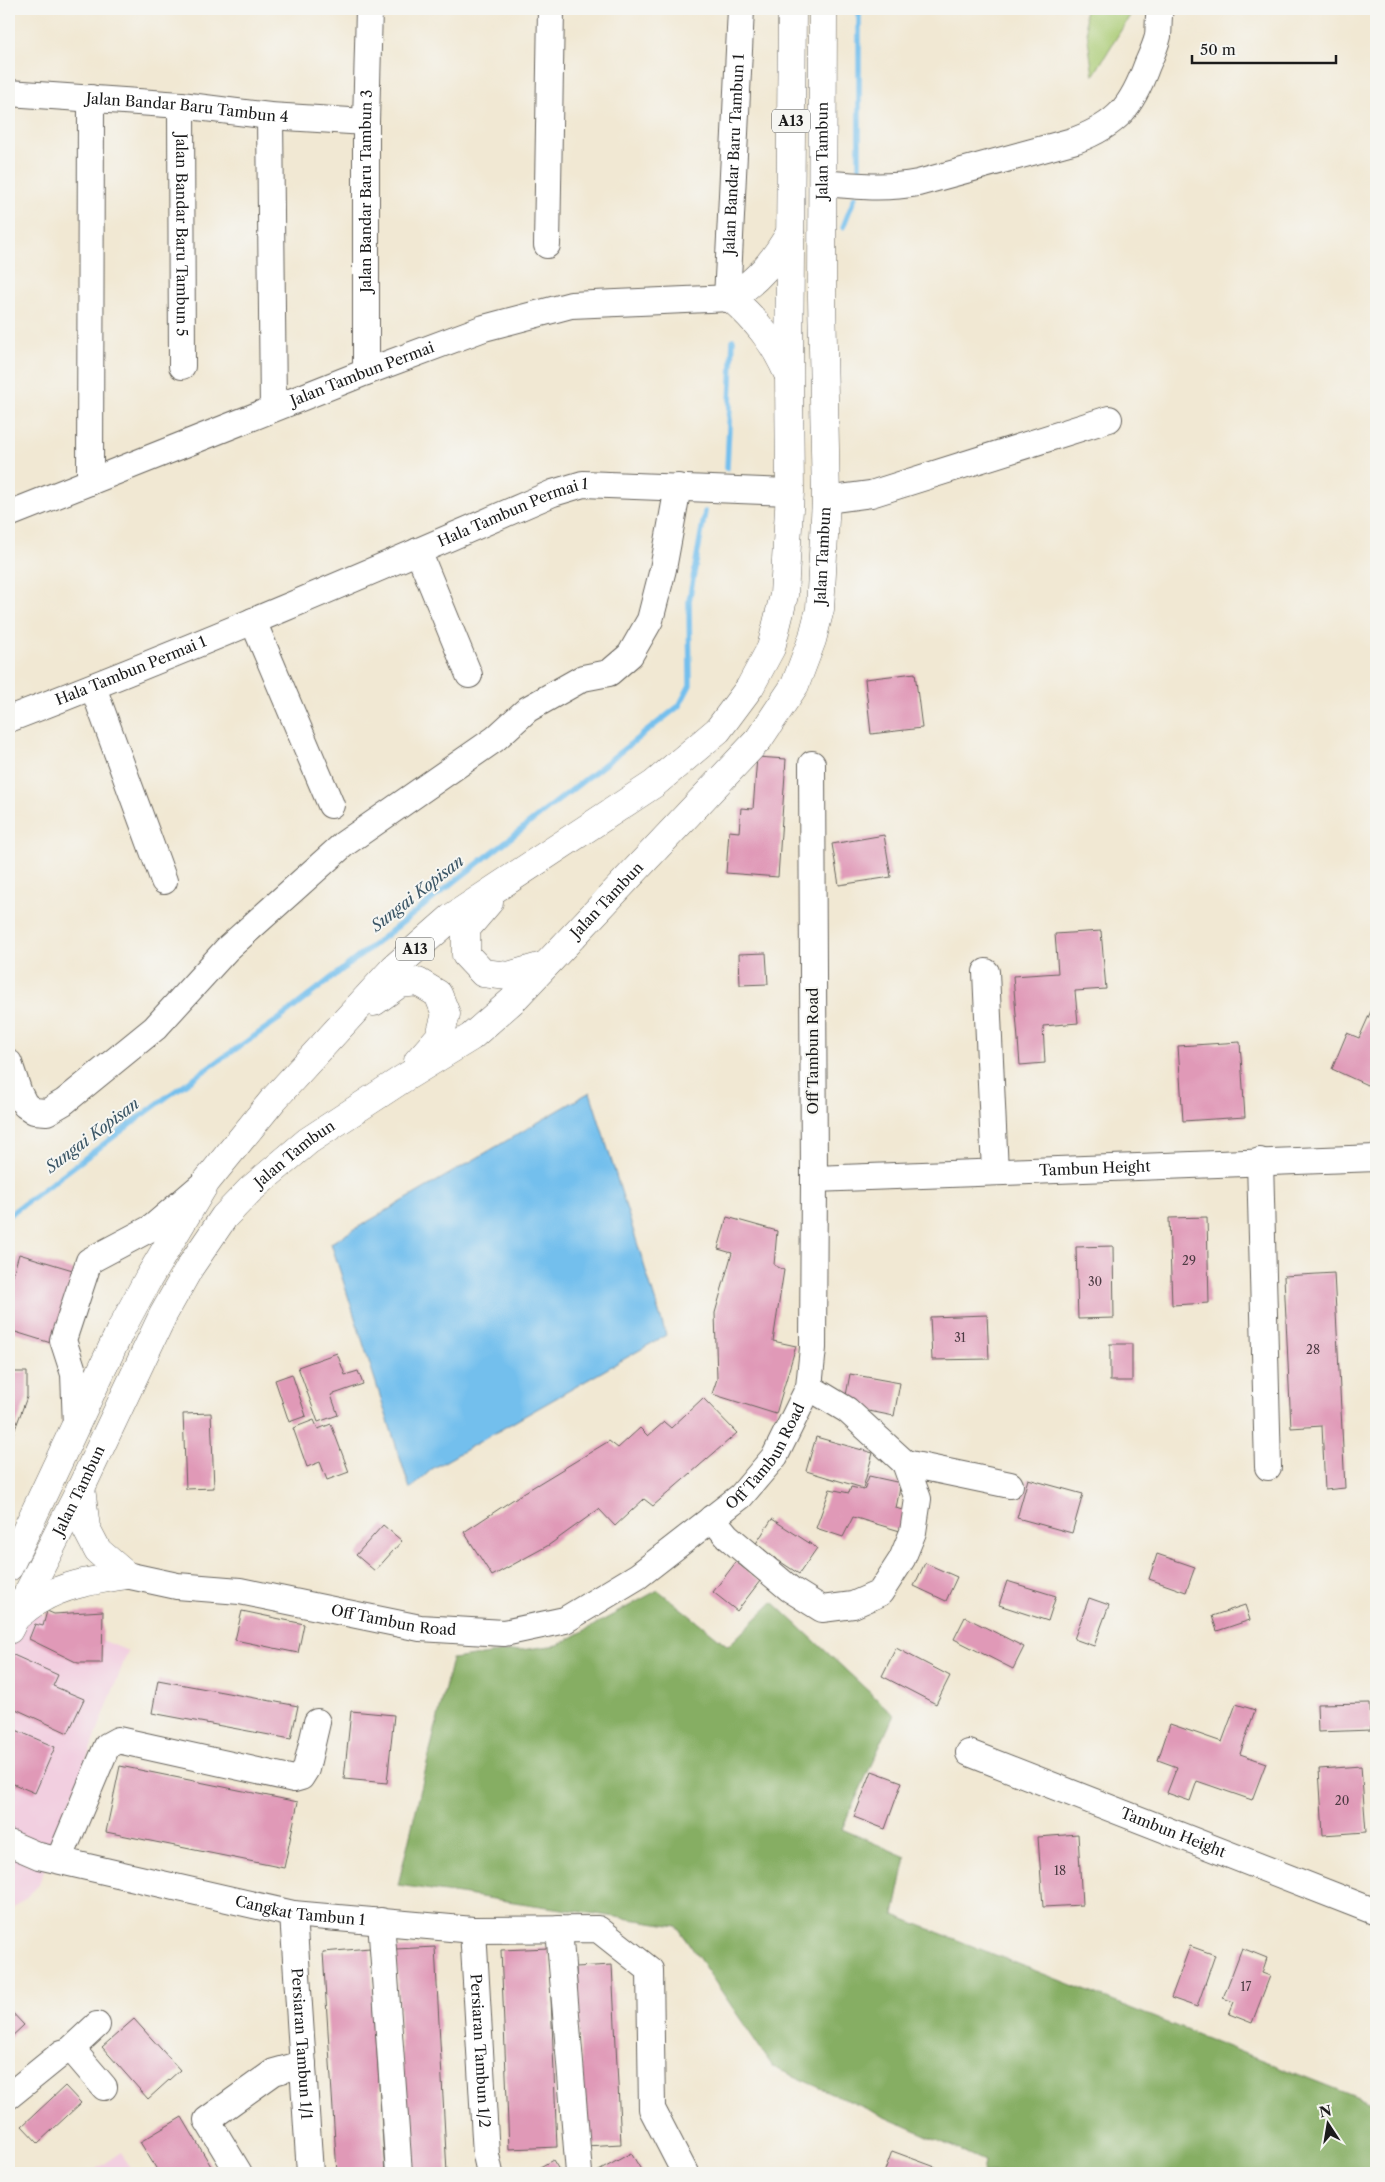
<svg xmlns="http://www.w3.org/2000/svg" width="1385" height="2182" font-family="'Libre Caslon Text',serif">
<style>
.built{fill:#f2cfe0}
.green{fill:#a9ca72;stroke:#627347}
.forest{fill:#86ae64;stroke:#516540}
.water{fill:#73bfed;stroke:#486e84}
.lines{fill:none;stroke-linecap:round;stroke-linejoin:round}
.stream{stroke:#73bfed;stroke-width:5.5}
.building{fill:#e099b7}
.minor-casing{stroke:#67635c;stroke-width:28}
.major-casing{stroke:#67635c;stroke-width:29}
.minor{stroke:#fff;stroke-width:26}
.major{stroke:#fff;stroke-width:28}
.labels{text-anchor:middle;stroke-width:4;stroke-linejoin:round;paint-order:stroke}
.number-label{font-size:12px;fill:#4d3b43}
.shield{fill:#f6f6f2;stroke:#5d5d5c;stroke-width:1}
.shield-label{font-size:14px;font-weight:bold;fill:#1c1c1c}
.street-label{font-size:15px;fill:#1c1c1c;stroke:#f6f6f2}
.water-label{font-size:16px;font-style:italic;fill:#3a5565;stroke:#f6f6f2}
</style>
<rect width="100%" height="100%" fill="#f6f6f2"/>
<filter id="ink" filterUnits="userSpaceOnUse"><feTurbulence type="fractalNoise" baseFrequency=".02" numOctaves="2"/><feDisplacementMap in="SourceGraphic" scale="10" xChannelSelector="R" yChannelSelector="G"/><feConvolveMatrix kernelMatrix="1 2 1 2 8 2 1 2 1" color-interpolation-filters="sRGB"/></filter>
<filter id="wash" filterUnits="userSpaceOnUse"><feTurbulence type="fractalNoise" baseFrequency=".0096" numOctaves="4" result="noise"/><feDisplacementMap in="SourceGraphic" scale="20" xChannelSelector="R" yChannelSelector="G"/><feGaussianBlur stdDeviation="1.12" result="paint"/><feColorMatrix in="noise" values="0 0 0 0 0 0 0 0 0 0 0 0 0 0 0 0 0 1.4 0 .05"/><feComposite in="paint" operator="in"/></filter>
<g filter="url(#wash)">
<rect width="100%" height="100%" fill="#f1e8d3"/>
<g class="built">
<polygon points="9,1601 128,1651 38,1886 9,1913"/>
<polygon points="121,2152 133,2173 90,2173"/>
</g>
<polygon class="green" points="1084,9 1134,9 1093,76"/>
<polygon class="forest" points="658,1590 728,1646 773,1602 894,1715 842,1829 906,1857 894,1915 1376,2105 1376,2173 982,2173 984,2161 773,2067 677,1926 398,1885 452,1659 558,1645"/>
<polygon class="water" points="590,1092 666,1335 432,1469 410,1489 331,1243"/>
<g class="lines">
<g class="stream">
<polyline points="859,9 859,167"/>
<polyline points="843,227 855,197"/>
<polyline points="727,468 733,340"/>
<polyline points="9,1215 168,1096 279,1019 679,706 690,685 689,601 705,512"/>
</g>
</g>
<g id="blocks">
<g class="building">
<polygon points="915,673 922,728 871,734 865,679"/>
<polygon points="757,757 786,759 778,877 726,873 729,831 739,832 741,808 753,809"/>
<polygon points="884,835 891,877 839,885 832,844"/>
<polygon points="1101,931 1106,989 1075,991 1078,1023 1043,1026 1045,1063 1020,1065 1013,976 1058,973 1055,934"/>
<polygon points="766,953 768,984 740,985 739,954"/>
<polygon points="1371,1011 1376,1014 1376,1089 1332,1069 1347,1033 1359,1038"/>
<polygon points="1240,1042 1245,1117 1183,1121 1178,1046"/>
<polygon points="727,1217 777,1231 774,1265 784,1270 773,1341 796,1346 776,1414 712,1394 717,1379 715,1313 732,1253 718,1249"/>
<polygon points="1207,1217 1209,1303 1172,1305 1169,1218"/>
<polygon points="1113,1246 1114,1318 1078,1319 1076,1247"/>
<polygon points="19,1254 76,1271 54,1344 9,1330 9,1288"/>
<polygon points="1334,1273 1345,1488 1325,1490 1322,1426 1291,1428 1284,1276"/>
<polygon points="987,1315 989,1359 932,1360 930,1317"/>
<rect x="1110" y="1344" width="22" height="37"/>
<polygon points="337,1353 345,1375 358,1371 363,1384 331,1395 338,1415 318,1422 298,1367"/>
<polygon points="9,1372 27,1372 27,1397 9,1445"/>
<polygon points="292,1374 306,1416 289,1422 275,1380"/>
<polygon points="850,1374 900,1383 894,1416 844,1406"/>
<polygon points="703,1398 737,1433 653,1506 644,1499 615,1526 599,1509 549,1545 492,1576 464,1532 520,1495 609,1441 618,1448 640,1428 648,1436 664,1422 671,1428"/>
<polygon points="211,1413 214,1488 186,1489 183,1414"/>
<polygon points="314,1420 318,1429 331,1424 349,1472 327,1480 320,1462 307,1467 293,1428"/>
<polygon points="816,1437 873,1453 863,1488 806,1471"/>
<polygon points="869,1476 901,1483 896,1508 905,1511 900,1531 853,1517 843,1537 816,1528 830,1489 849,1493 851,1487 864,1490"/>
<polygon points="1028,1479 1083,1494 1072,1533 1017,1518"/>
<polygon points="772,1519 817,1548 799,1574 755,1545"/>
<polygon points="383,1525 402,1541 375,1571 356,1555"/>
<polygon points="1157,1554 1195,1567 1186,1592 1149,1579"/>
<polygon points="736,1562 760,1581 737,1611 713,1592"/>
<polygon points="925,1563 957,1577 946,1601 914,1586"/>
<polygon points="1007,1581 1056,1596 1048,1621 999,1605"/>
<polygon points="1089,1598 1109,1605 1094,1646 1074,1639"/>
<polygon points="1245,1605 1250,1620 1217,1631 1212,1616"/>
<polygon points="47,1611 54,1614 103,1611 102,1663 78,1663 29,1639 35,1624 43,1626"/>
<polygon points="242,1611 304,1624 298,1653 235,1640"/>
<polygon points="965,1617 1024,1647 1013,1669 954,1639"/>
<polygon points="896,1648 950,1676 936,1704 882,1676"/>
<polygon points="9,1653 58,1675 53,1686 84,1699 68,1733 9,1706"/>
<polygon points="158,1680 298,1706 291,1739 152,1713"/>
<polygon points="1370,1703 1371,1730 1318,1732 1317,1704"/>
<polygon points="1236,1704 1255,1710 1240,1754 1266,1763 1252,1800 1197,1781 1190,1801 1167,1793 1177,1767 1158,1760 1170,1724 1222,1742"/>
<polygon points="351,1711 394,1715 387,1783 344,1779"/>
<polygon points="9,1727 55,1747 35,1793 9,1782"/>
<polygon points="120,1766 298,1802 284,1868 106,1832"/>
<polygon points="1361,1766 1366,1832 1323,1835 1319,1769"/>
<polygon points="872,1771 902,1782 885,1829 854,1817"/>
<polygon points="1078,1834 1082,1905 1043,1907 1038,1837"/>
<polygon points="1190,1946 1215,1955 1197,2007 1171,1998"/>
<polygon points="435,1947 447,2173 408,2173 396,1949"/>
<polygon points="370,1948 385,2173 337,2173 323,1952"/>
<polygon points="549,1948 557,2147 509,2149 501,1950"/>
<polygon points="1242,1948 1267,1958 1262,1973 1270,1976 1252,2023 1229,2014 1234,2002 1223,1998"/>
<polygon points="612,1965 621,2144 585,2146 576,1967"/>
<polygon points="9,2009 24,2025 9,2039"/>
<polygon points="134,2019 180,2070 148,2099 102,2047"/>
<polygon points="65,2086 81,2103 38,2143 22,2126"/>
<polygon points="182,2117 215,2173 159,2173 140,2142"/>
<polygon points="892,2151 938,2168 937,2173 884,2173"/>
<polygon points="631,2153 643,2173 595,2173"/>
<polygon points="553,2160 561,2173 529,2173"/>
</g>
</g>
</g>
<g filter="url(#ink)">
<use href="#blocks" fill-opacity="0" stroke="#67635c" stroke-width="1"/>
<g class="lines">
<g class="minor-casing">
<g id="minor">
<path id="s1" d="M9 93 181 105 270 116 366 122"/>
<path id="s2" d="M181 105 182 366"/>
<polyline points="270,116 273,408"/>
<path d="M822 183C855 186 886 189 918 183L1076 140C1118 124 1132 106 1147 65 1151 56 1156 45 1158 36 1159 27 1158 18 1160 9"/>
<polyline points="547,245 551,9"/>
<path id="s3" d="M727 299 741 9"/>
<path id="s4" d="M366 372V122L369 9"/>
<polyline points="90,482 91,98"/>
<polyline points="826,500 871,494 1109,419"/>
<path id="s5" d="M9 514 366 372 484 328 571 305 731 298"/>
<polyline points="418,551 469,675"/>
<polyline points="253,621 331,805"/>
<polyline points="93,687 164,881"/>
<path id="s6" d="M9 719C192 649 373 571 553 493L583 484 790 492"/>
<polyline points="986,972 995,1172"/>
<polyline points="9,1063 19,1093 25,1105 34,1111 47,1112 64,1102 155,1028 227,949 344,844 495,739 528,709 583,678 609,673 630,655 650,620 663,569 678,487"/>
<polyline points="1260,1161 1268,1467"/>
<path id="s7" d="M814 1179 1376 1158"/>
<polyline points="76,1426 74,1374 63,1340 89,1261 153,1227 201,1186"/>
<polyline points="905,1463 1010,1485"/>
<polyline points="712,1518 727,1536 790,1589 822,1609 853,1605 880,1593 902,1559 913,1532 918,1499 905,1463 847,1410 809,1387"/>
<path id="s8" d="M126 1575 177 1586 240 1591 420 1628 504 1633 565 1620 638 1576 741 1496 775 1456 809 1387 813 1348 814 1179 812 764"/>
<path id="s9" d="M969 1753 1376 1912"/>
<path id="s10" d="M9 1843 39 1856 293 1914 473 1930 598 1929 650 1970 652 2109 685 2173"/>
<polyline points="59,1860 107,1746 118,1740 294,1779 301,1777 306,1769 317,1722"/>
<path id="s11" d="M293 1914 310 2173"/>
<polyline points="381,1921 399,2173"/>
<polyline points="559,1929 579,2173"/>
<path id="s12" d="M473 1930 486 2155 490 2173"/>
<polyline points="69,2051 97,2025"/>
<polyline points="9,2096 62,2053 69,2051 75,2053 104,2087"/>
<polyline points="239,2173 207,2120 274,2072 303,2064"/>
</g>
</g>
<g class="major-casing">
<g id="major">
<path d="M787 372C774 342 756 320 731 298 758 280 774 261 790 233"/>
<polyline points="489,902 466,929 466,955 483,973 508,976 543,966"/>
<polyline points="374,1002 399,984 418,982 438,994 446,1014 440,1036 418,1061"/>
<polyline points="81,1488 86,1528 98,1551 126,1575"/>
<polyline points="9,1567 120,1331 148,1279 206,1182 273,1100 394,968 451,918 654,784 718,730 750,687 771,648 784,595 790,492 789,376 792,9"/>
<path d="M17 1616C24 1611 31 1604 39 1600 65 1584 97 1580 126 1575"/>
<path id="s13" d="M9 1630 81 1488 163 1315 190 1267 224 1217 250 1190 308 1141 401 1080 471 1037 512 1001 759 739 795 685 812 640 820 609 826 500 822 297 823 9"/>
</g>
</g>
<use href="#minor" class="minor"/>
<use href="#major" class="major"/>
</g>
</g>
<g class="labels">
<g class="number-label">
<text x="1189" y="1265">29</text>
<text x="1095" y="1286">30</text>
<text x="960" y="1342">31</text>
<text x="1313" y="1354">28</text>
<text x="1342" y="1805">20</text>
<text x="1060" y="1875">18</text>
<text x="1246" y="1991">17</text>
</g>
<g class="shield">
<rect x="772" y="109.5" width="38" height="23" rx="4"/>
<rect x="396" y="937.5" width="38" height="23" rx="4"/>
</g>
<g class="shield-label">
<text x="791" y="126">A13</text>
<text x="415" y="954">A13</text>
</g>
<g class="street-label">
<text dy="5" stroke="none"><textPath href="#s1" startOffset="179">Jalan Bandar Baru Tambun 4</textPath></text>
<text dy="5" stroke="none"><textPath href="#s13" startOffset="1791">Jalan Tambun</textPath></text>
<text dy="5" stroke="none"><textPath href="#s3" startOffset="145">Jalan Bandar Baru Tambun 1</textPath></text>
<text dy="5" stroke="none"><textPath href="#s4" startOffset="181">Jalan Bandar Baru Tambun 3</textPath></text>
<text dy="5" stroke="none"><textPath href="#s2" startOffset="130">Jalan Bandar Baru Tambun 5</textPath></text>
<text dy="5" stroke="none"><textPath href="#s5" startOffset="380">Jalan Tambun Permai</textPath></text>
<text dy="5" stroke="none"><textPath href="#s6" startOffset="545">Hala Tambun Permai 1</textPath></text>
<text dy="5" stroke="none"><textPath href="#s13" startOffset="1386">Jalan Tambun</textPath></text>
<text dy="5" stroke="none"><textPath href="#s6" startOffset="131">Hala Tambun Permai 1</textPath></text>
<text dy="5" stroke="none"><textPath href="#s13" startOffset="966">Jalan Tambun</textPath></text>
<text transform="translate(813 1051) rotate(-90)" y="5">Off Tambun Road</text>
<text dy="5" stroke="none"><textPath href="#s13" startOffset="561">Jalan Tambun</textPath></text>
<text dy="5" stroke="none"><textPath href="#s7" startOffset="281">Tambun Height</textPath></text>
<text dy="5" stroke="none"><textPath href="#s8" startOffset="708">Off Tambun Road</textPath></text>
<text dy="5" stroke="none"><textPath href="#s13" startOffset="156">Jalan Tambun</textPath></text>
<text dy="5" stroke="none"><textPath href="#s8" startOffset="272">Off Tambun Road</textPath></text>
<text dy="5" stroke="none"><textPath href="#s9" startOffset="219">Tambun Height</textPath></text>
<text dy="5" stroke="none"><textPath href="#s10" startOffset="300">Cangkat Tambun 1</textPath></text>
<text dy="5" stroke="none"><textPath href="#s11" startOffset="130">Persiaran Tambun 1/1</textPath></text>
<text dy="5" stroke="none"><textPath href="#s12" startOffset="121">Persiaran Tambun 1/2</textPath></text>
</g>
<g class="water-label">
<text transform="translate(417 893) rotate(-38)" y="6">Sungai Kopisan</text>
<text transform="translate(92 1135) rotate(-37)" y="6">Sungai Kopisan</text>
</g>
</g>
<rect width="1385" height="2182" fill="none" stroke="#f6f6f2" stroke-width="30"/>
<g transform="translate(1328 2124) rotate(348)" stroke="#f6f6f2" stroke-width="4" paint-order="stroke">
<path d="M0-4L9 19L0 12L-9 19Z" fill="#1c1c1c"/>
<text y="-8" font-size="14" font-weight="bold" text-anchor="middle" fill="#1c1c1c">N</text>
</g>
<path d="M1192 55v8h144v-8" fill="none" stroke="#1c1c1c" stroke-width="2.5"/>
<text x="1200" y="55" font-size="15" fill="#1c1c1c" stroke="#f6f6f2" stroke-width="4" paint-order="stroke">50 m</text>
</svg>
